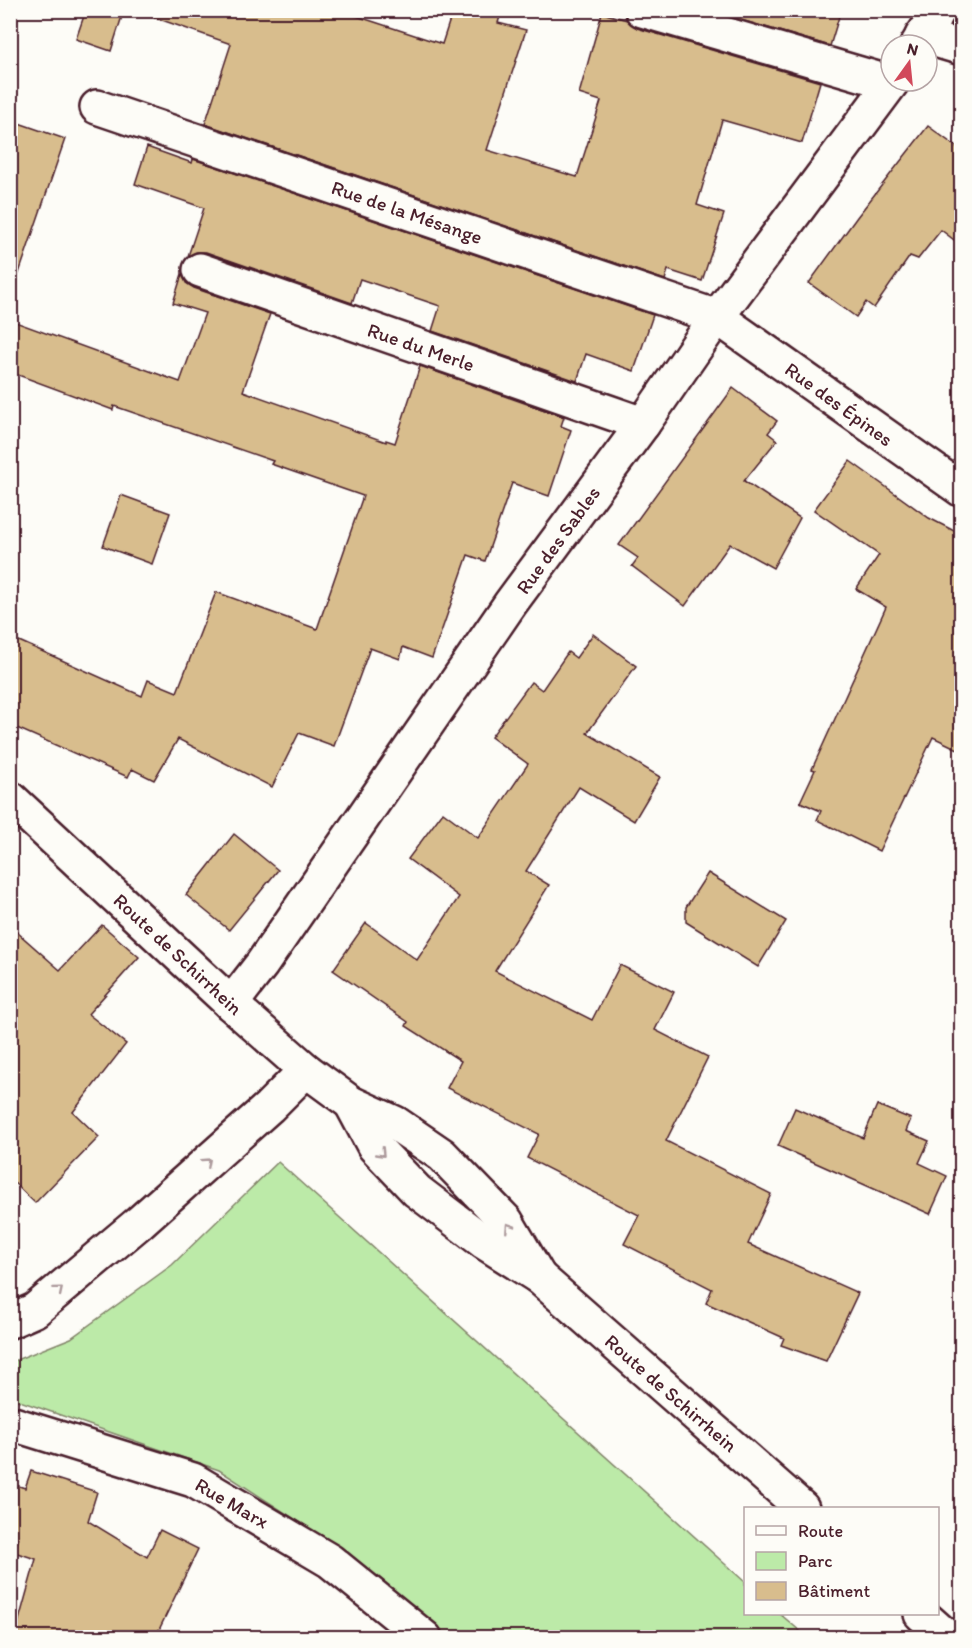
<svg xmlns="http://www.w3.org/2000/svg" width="972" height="1648" font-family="Itim,sans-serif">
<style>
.green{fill:#bceaa8;stroke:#83846a;stroke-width:1.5}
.building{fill:#d8bd8d;stroke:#4a1f2b;stroke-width:1.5}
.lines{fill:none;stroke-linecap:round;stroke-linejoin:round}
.pedestrian-casing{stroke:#4a1f2b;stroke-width:38}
.minor-casing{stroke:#4a1f2b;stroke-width:38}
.tertiary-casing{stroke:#4a1f2b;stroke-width:38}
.pedestrian{stroke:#fdfcf7;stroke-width:33}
.minor{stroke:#fdfcf7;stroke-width:33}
.tertiary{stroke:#fdfcf7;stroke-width:33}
.oneway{stroke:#ac999b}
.labels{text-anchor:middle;stroke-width:5;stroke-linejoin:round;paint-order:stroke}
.street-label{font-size:20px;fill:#4a1f2b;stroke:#fdfcf7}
</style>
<rect width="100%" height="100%" fill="#fdfcf7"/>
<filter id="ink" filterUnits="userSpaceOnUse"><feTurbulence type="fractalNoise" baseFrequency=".0167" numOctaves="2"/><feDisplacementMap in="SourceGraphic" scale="12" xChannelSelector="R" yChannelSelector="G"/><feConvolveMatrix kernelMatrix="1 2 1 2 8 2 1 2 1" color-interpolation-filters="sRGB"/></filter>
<g filter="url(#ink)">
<polygon class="green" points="278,1162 745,1582 746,1614 780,1614 807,1637 443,1637 332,1543 219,1470 11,1398 11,1362 71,1338 172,1265"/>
<g class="building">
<polygon points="86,10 124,10 111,51 76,39"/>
<polygon points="154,10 338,10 442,44 453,10 502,10 498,23 526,30 487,150 577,177 601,101 579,94 602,13 627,20 637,28 820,82 802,143 722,120 697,205 724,214 702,281 668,270 665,280 205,124 231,44 153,17"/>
<polygon points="722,10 841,10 830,46 721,14"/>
<polygon points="10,120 65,139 17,279 10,278"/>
<polygon points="928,126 962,151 962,246 941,230 918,259 910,256 874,308 866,302 856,317 809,283 857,217"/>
<polygon points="147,147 192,163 193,159 653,315 634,371 586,354 577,381 432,331 440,306 360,279 352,303 206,252 197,252 188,256 204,208 135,184"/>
<polygon points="182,274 186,283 194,288 270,314 243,391 386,442 386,440 395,443 420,366 564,417 561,426 571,430 549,496 512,483 485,561 468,555 432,658 403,647 400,659 370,648 334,746 299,733 272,787 178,739 154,780 132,769 128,777 10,725 10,637 142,696 148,680 177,692 216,592 317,629 363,496 271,464 273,461 114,406 113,410 10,372 10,320 180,382 205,313 173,303"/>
<polygon points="733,388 777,421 768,433 777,440 744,481 800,518 773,568 730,544 685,606 632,566 638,558 619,545"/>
<polygon points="850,461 929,518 962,535 962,751 933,737 879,851 817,820 821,811 800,802 815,770 812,769 886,607 856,589 879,555 814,510"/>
<polygon points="121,495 170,513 152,564 103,546"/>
<polygon points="593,634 636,666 587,733 660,777 634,821 579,787 526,871 549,885 495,971 592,1020 620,965 674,992 655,1030 708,1057 666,1141 771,1194 748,1244 858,1293 826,1361 781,1345 784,1338 706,1303 712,1289 624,1244 639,1215 527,1158 539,1134 447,1088 461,1061 406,1026 408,1022 333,970 366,923 417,960 459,897 408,859 443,812 478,838 528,764 491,737 531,682 542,690 568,652 576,658"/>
<polygon points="234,834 278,870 229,930 186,895"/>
<polygon points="708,873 786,921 758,967 686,922 686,907"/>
<polygon points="102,925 139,957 88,1014 126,1044 73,1112 99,1137 35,1203 10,1179 10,926 60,970"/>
<polygon points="877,1105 911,1119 906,1131 929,1141 919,1163 947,1176 930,1214 778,1146 795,1108 863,1138"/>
<polygon points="31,1471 97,1492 88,1521 147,1557 160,1530 198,1549 155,1638 14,1638 36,1559 14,1552 19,1538 10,1535 10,1483 25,1488"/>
</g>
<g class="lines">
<g class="pedestrian-casing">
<g id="pedestrian">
<polyline points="642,10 891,83"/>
<polyline points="97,107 717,317"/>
<polyline points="200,270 643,424"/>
</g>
</g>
<g class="minor-casing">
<g id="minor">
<polyline points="922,36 962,48"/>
<polyline points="917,45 939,10"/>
<polyline points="717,317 962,490"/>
<polyline points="231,1004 262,964 510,604 643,424 717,317 893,81"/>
<polyline points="10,1321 35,1310 140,1222 269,1107 306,1070"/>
<polyline points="10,1423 193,1480 330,1561 425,1638"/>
</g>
</g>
<g class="tertiary-casing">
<g id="tertiary">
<polyline points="10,798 231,1004 306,1070 351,1103 395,1123 442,1155 506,1221 539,1277"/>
<polyline points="351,1103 374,1146 417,1191 484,1242 539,1277 802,1508"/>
<polyline points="921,1614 948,1638"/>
</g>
</g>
<use href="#pedestrian" class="pedestrian"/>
<use href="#minor" class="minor"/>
<use href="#tertiary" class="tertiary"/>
</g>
<defs><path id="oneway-chevron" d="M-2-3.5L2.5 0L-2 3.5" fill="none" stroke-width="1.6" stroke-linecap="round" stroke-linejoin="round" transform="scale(1.5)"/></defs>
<g class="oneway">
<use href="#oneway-chevron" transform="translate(381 1153) rotate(46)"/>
<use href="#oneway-chevron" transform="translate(207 1162) rotate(-42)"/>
<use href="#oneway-chevron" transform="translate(509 1227) rotate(-123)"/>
<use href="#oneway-chevron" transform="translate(59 1290) rotate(-40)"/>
</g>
</g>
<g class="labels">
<g class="street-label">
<text transform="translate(407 212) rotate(19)" y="7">Rue de la Mésange</text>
<text transform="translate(421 347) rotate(19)" y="7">Rue du Merle</text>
<text transform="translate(839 404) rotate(36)" y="7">Rue des Épines</text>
<text transform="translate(558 540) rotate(-54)" y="7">Rue des Sables</text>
<text transform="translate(178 954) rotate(43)" y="7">Route de Schirrhein</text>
<text transform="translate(671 1393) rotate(41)" y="7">Route de Schirrhein</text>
<text transform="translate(232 1503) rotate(30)" y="7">Rue Marx</text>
</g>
</g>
<rect width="972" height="1648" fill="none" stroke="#fdfcf7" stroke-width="36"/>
<rect x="18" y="18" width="936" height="1612" fill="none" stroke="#4a1f2b" stroke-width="2" filter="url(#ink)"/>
<rect x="744" y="1507" width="195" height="108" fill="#fdfcf7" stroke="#b5a4a5" stroke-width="1.5"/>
<rect x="756" y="1526" width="30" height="9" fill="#fdfcf7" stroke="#b5a4a5" stroke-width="1.5"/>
<text x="798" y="1537" font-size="18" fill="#4a1f2b">Route</text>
<rect x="756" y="1552" width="30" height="18" fill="#bceaa8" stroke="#b5a4a5" stroke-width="1.5"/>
<text x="798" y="1567" font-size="18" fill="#4a1f2b">Parc</text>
<rect x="756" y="1582" width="30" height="18" fill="#d8bd8d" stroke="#b5a4a5" stroke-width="1.5"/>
<text x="798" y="1597" font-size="18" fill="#4a1f2b">Bâtiment</text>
<g transform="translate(909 63) rotate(15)"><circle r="28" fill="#fdfcf7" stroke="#b5a4a5" stroke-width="1.5"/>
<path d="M0-4.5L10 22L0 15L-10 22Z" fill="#d1495b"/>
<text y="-9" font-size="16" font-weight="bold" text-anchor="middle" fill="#4a1f2b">N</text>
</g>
</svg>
